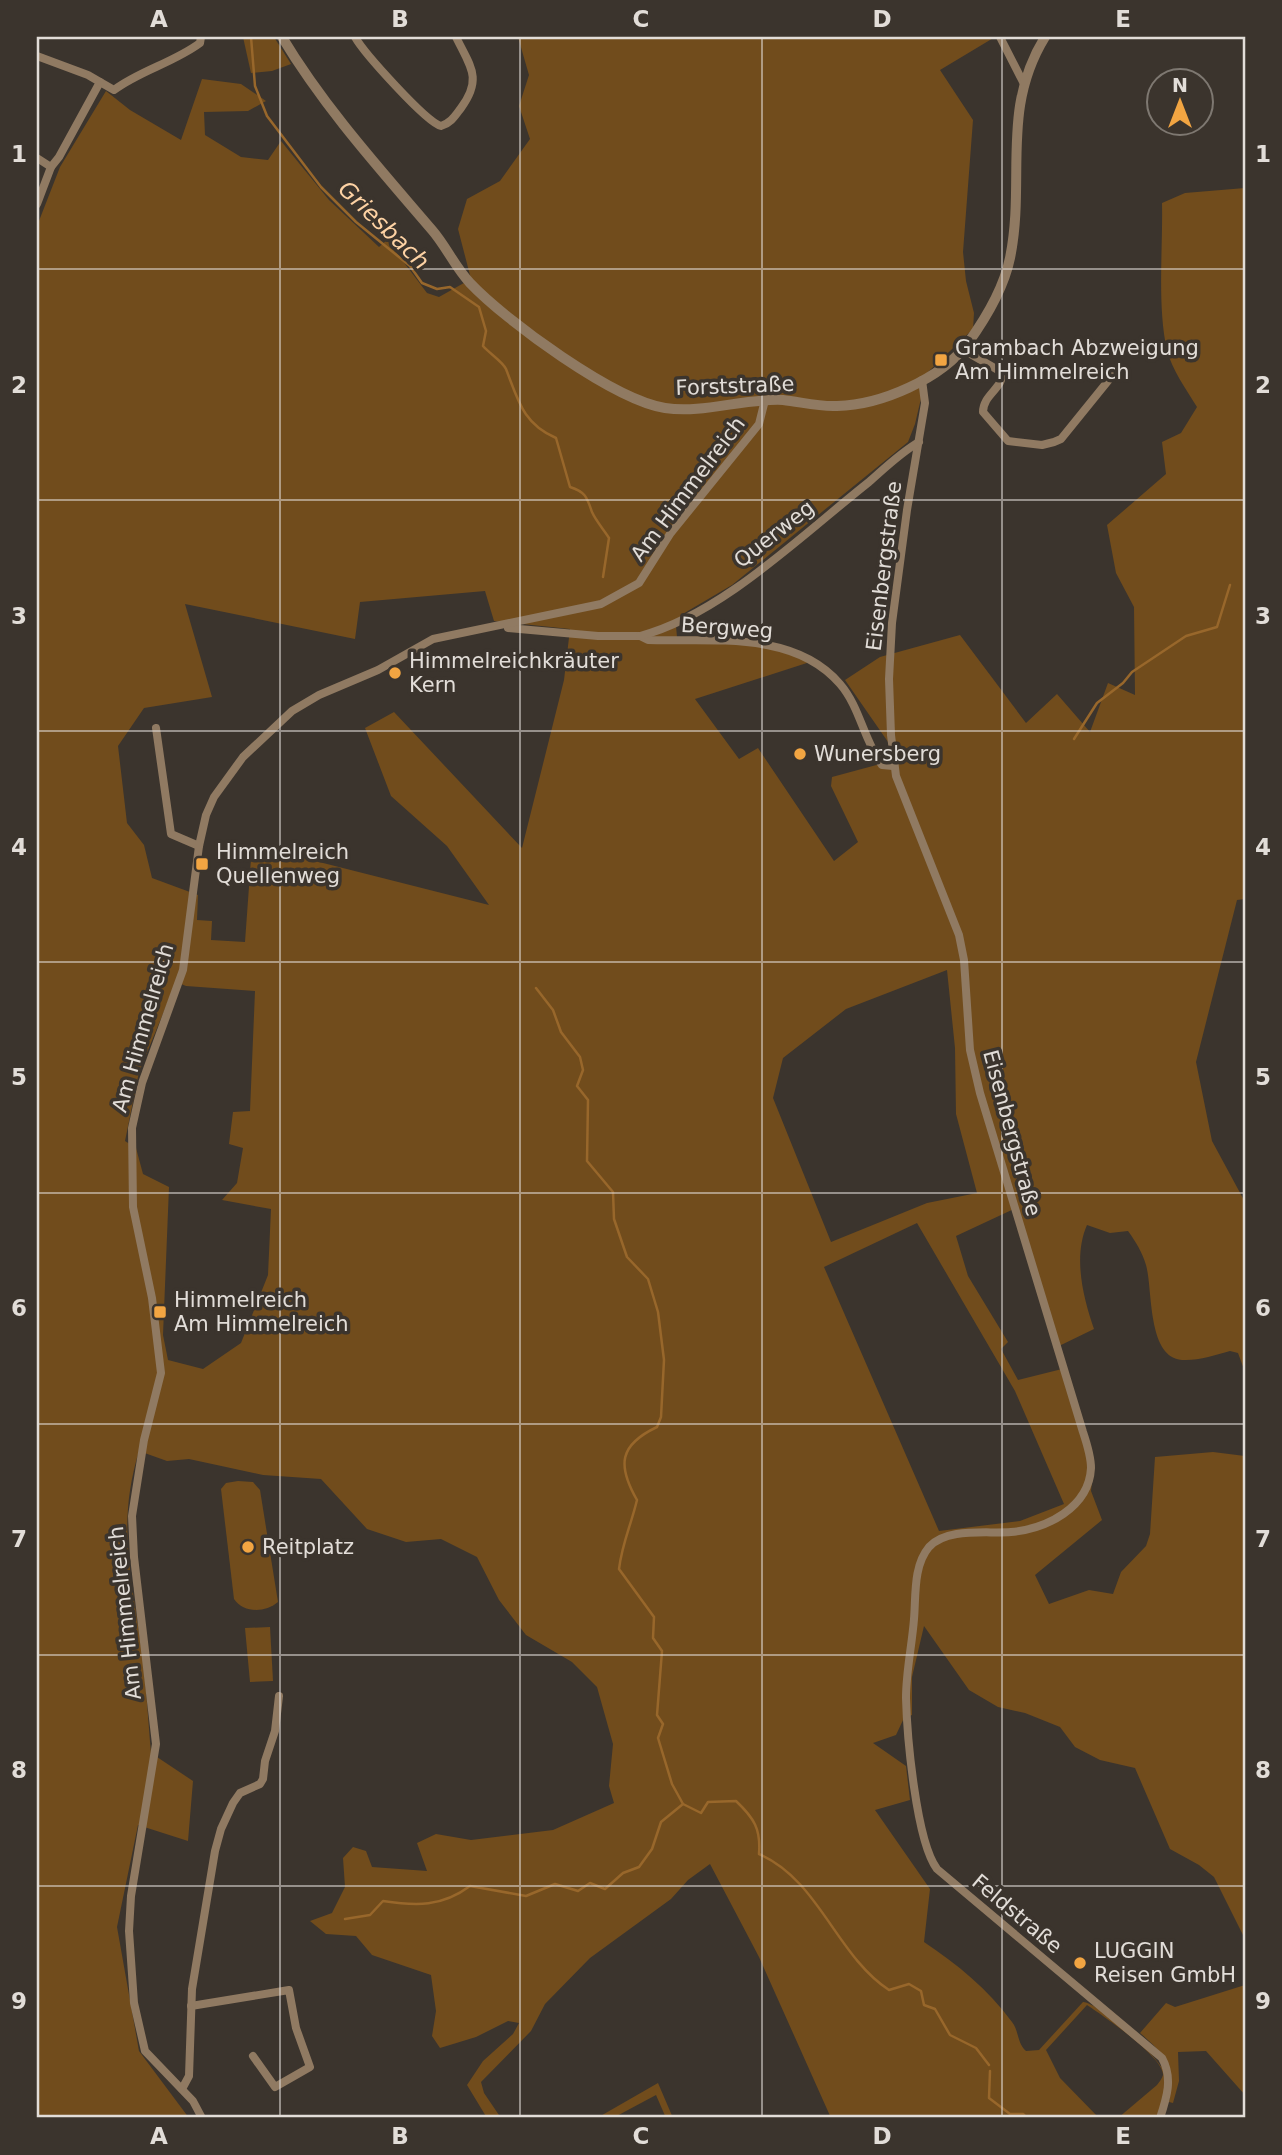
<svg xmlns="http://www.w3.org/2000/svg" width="1282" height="2155" font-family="'DejaVu Sans',sans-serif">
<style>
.green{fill:#714c1c;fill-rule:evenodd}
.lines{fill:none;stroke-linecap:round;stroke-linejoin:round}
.stream{stroke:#98672b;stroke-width:2.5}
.minor{stroke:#907a62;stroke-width:8}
.tertiary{stroke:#907a62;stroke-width:10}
.grid{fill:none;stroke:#e2ddd8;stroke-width:2;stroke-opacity:0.55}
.poi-dot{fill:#f2a542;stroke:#3b342d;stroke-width:2.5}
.labels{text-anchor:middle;stroke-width:7;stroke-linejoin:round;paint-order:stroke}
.poi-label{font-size:21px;fill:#e2ddd8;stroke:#3b342d;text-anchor:start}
.street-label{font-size:21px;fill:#e2ddd8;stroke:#3b342d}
.water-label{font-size:23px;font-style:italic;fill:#fdd2a4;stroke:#3b342d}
.neatline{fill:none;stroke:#e2ddd8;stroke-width:2.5}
.grid-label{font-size:23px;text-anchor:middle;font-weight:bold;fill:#e2ddd8}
</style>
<rect width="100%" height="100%" fill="#3b342d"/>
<g class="green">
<polygon points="243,37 274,37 291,64 272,71 251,73"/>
<path d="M518 37H995L940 70 973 120 963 252 966 281 974 313 973 329 927 373 915 424 908 442 732 585 681 615 676 626 677 637 732 636 813 661 695 699 739 759 758 748 834 861 858 842 831 786 832 777 895 760V752L845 680 880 657 960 635 1026 723 1057 694 1090 732 1108 683 1135 695 1134 607 1116 573 1107 525 1166 474 1162 442 1181 433 1197 407C1186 389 1172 370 1167 350 1157 306 1163 248 1162 203L1185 193 1245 188V899L1237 900 1196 1062 1212 1141 1245 1202V1402V1372L1238 1353 1230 1351C1215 1355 1198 1361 1182 1360 1147 1357 1153 1290 1146 1265 1142 1252 1136 1242 1128 1231L1110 1233 1087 1225C1073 1257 1083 1297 1094 1329L1059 1346 1016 1208 956 1236 968 1276 1008 1342 1001 1349 1018 1380 1066 1368 1094 1464 1091 1491 1102 1520 1035 1575 1049 1604 1089 1590 1113 1594 1121 1572 1146 1546 1150 1534 1155 1457 1213 1452 1245 1456V1939L1214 1877 1199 1865 1170 1849 1135 1768 1100 1760 1075 1747 1060 1727 1025 1713 998 1707 969 1690 924 1626 912 1677V1715L904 1718 896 1735 873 1743 906 1766 910 1800 875 1810 930 1889 924 1942C957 1964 988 1989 1012 2022 1019 2031 1017 2043 1026 2051L1039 2050 1083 2002C1100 2003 1161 2058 1165 2074 1168 2088 1161 2105 1157 2118H1118L1157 2085C1159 2082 1162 2079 1163 2075 1164 2057 1102 2015 1087 2005L1046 2050 1060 2078 1099 2118H831L759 1957 710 1864 688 1880 671 1899 590 1958 545 2004 531 2031 481 2082 484 2093 501 2118H487L467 2085 483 2061 513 2034 519 2023 508 2021 476 2037 440 2048 432 2036 436 2011 431 1975 372 1955 356 1936 326 1934 310 1921 332 1913 345 1887 343 1858 353 1847 366 1851 372 1867 427 1871 417 1843 436 1834 471 1840 553 1830 614 1803 609 1786 613 1744 597 1687 572 1662 526 1635 499 1600 477 1557 441 1539 406 1542 367 1529 321 1479 263 1475 189 1459 167 1461 139 1451C117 1523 131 1574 141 1646 146 1681 148 1718 151 1753L193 1781 188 1841 138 1825 117 1927 139 2051 189 2118H37V226L60 167 106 91 130 110 181 140 202 79 241 84 266 101 248 111 204 112 205 135 241 157 268 160 281 141 329 200 379 247 387 240 427 293 439 297 471 279 458 229 467 199 500 181 530 139 519 106 529 75ZM485 591 494 621 570 629 564 680 522 848 394 712 365 728 391 796 447 846 489 905 252 845 245 942 211 940 212 921 197 920 198 895 152 878 144 845 127 823 118 746 144 708 212 697 185 604 355 639 360 602ZM947 970 955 1048 956 1114 977 1193 927 1203 831 1242 773 1098 783 1058 846 1009ZM176 982 186 986 255 991 250 1111 233 1112 229 1144 243 1148 237 1183 222 1200 271 1209 268 1275 241 1343 203 1369 168 1360 163 1335 169 1187 143 1174 136 1148 125 1141 139 1072ZM917 1223 1015 1391 1064 1504 1020 1521 939 1531 824 1267Z"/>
<path d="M238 1481 253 1482 260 1490 278 1602C265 1613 243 1613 234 1599L221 1489 226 1483Z"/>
<polygon points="270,1627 273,1681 250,1682 245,1628"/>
<path d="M1245 1985V2095L1206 2051 1178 2052 1179 2081 1173 2103 1169 2102C1176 2069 1165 2054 1140 2033L1166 2003 1175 2007Z"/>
<polygon points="658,2083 673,2118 666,2118 656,2095 613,2118 597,2118"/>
</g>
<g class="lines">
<g class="stream">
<path d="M251 37 255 86 267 116 321 187 356 222 410 266 422 283 437 289 450 287 479 307 486 331 483 346C489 353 503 362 506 369 518 400 523 424 556 438L570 487C586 492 587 498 592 512 596 521 604 530 609 538L603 577"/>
<polyline points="1074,739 1097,703 1123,683 1132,672 1186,636 1217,627 1230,585"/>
<path d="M536 988 553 1010 561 1032 580 1057 583 1070 577 1086 588 1100 587 1161 613 1192 614 1219 627 1257 648 1279 658 1312 664 1360 661 1417 657 1427C619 1445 617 1465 637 1500 631 1525 622 1544 619 1569L654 1617 653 1638 662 1651 657 1715 663 1724 658 1738 672 1784 683 1804 701 1813 708 1802 736 1801C754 1818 761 1829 759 1854 819 1880 836 1955 889 1990L909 1984 921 1991 924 2005 935 2009 950 2035 976 2048 989 2065"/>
<path d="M345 1919 370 1915 383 1901C416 1906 442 1907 470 1886L526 1896 555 1884 578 1891 590 1883 605 1889 623 1873 639 1867 652 1849 661 1822 683 1804"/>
<polyline points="990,2071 989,2098 1010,2114 1023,2114 1027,2118"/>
</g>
<g class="minor">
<path d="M355 37C364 53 426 122 441 126 451 123 455 116 461 108 483 78 470 66 456 37"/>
<polyline points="1000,37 1023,82"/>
<polyline points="37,56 88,75 100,82 59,157 51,167 37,204"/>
<path d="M100 82 114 90C141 70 173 63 200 43L201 37"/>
<polyline points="37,158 51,167"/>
<path d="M962 349 1003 373C1002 389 983 395 983 412L1008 441 1042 445 1054 442 1061 439 1112 376"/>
<path d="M922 380 925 403 907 510 892 623 889 679 891 735 896 776 959 935 964 960 970 1050 980 1093 1083 1432C1087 1444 1091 1456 1091 1468 1089 1508 1046 1529 1011 1532 987 1534 947 1527 929 1547 913 1566 916 1596 914 1619 912 1645 906 1672 906 1698 907 1735 916 1841 937 1869L1162 2058C1173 2078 1167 2097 1160 2118"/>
<path d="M508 628 598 636H640L648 640C711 642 794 630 840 684 860 707 864 741 882 765L893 766"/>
<path d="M640 636C721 615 803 534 869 482 885 468 900 453 919 442"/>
<polyline points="156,728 171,834 199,846"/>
<polyline points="191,2006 289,1990 296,2028 310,2067 275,2087 253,2056"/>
<polyline points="182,2089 189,2076 192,1989 215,1851 221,1829 233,1803 240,1793 260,1784 263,1779 265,1761 275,1731 279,1696"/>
<polyline points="202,2118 193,2101 145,2051 134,2003 129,1931 131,1896 156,1744 134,1557 132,1516 144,1440 161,1373 152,1298 133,1207 132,1128 142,1083 183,970 199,846 206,815 214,797 243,757 292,711 319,695 378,670 433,639 601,604 639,583 670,534 759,424 765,400"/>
</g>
<path class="tertiary" d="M282 37C324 107 379 168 432 230 446 246 455 267 470 283 506 321 614 400 665 408 703 414 744 398 783 400 801 402 819 407 837 406 881 405 941 379 968 343 986 318 1004 287 1010 258 1026 179 1000 110 1045 37"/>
</g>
<path class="grid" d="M280 37V2118M520 37V2118M762 37V2118M1002 37V2118M37 269H1245M37 500H1245M37 731H1245M37 962H1245M37 1193H1245M37 1424H1245M37 1655H1245M37 1886H1245"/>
<g class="poi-dot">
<rect x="934" y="353" width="14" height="14" rx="3.5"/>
<circle cx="395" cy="673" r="7"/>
<circle cx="800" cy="754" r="7"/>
<rect x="195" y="857" width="14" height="14" rx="3.5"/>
<rect x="153" y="1305" width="14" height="14" rx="3.5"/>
<circle cx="248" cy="1547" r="7"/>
<circle cx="1080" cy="1963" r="7"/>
</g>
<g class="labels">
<g class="poi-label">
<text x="955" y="355">Grambach Abzweigung<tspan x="955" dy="24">Am Himmelreich</tspan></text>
<text x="409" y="668">Himmelreichkräuter<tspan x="409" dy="24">Kern</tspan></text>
<text x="814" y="761">Wunersberg</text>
<text x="216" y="859">Himmelreich<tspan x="216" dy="24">Quellenweg</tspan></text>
<text x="174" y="1307">Himmelreich<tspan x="174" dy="24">Am Himmelreich</tspan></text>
<text x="262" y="1554">Reitplatz</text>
<text x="1094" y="1958">LUGGIN<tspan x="1094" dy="24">Reisen GmbH</tspan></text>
</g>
<g class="street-label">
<text transform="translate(735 386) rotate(-2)" y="7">Forststraße</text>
<text transform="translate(688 489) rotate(-53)" y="7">Am Himmelreich</text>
<text transform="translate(774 534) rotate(-38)" y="7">Querweg</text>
<text transform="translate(884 566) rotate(-83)" y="7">Eisenbergstraße</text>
<text transform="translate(727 628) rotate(4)" y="7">Bergweg</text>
<text transform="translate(143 1028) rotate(-74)" y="7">Am Himmelreich</text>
<text transform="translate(1012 1133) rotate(75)" y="7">Eisenbergstraße</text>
<text transform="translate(125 1613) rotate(-96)" y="7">Am Himmelreich</text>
<text transform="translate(1017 1914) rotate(40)" y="7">Feldstraße</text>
</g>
<g class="water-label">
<text transform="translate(384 225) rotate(44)" y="8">Griesbach</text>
</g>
</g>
<rect width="1282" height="2155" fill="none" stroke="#3b342d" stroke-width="77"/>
<g transform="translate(1180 102)"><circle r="33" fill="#3b342d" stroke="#7e7871" stroke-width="2"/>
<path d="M0-5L12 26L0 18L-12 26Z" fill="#f2a542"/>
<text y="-10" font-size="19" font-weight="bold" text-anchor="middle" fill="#e2ddd8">N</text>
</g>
<rect x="38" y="38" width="1206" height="2078" class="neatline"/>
<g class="grid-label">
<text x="159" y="27">A</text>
<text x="400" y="27">B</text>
<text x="641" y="27">C</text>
<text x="882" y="27">D</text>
<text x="1123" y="27">E</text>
<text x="19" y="162">1</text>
<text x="1263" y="162">1</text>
<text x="19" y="393">2</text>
<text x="1263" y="393">2</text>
<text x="19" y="624">3</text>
<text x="1263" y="624">3</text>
<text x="19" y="855">4</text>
<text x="1263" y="855">4</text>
<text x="19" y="1085">5</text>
<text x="1263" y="1085">5</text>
<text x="19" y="1316">6</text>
<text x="1263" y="1316">6</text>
<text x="19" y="1547">7</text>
<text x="1263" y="1547">7</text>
<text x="19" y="1778">8</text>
<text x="1263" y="1778">8</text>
<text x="19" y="2009">9</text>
<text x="1263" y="2009">9</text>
<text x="159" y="2144">A</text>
<text x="400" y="2144">B</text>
<text x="641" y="2144">C</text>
<text x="882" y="2144">D</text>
<text x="1123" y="2144">E</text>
</g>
</svg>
